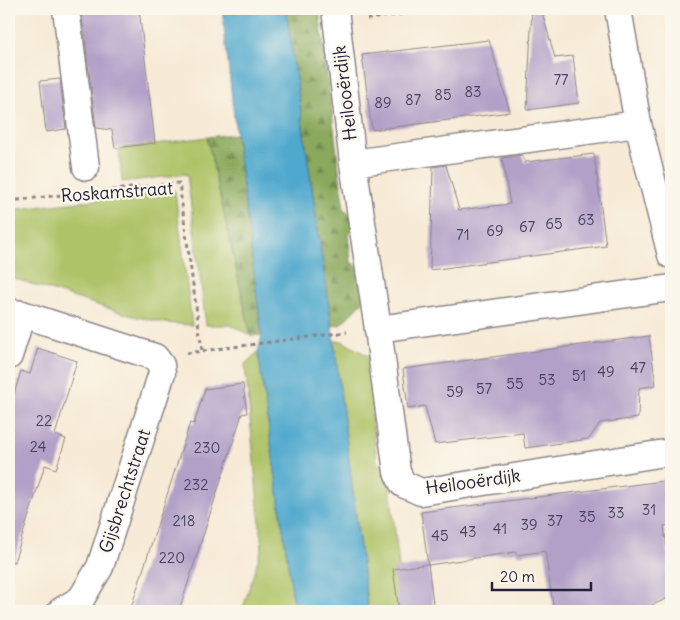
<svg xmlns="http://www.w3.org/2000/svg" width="680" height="620" font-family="Delius,sans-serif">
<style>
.grass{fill:#aec367;stroke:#687251}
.forest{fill:url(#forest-firs);stroke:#56664c}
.water{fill:#4fa8cd;stroke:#386584}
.building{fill:#b2a0c8}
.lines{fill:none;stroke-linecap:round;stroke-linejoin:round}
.street-casing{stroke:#8c8688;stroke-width:29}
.path{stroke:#8c8688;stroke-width:3;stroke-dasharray:4 4;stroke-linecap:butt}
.street{stroke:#fff;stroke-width:26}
.labels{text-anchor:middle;stroke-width:4.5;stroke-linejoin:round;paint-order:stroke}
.number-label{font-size:15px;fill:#46425e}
.street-label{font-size:18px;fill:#22223b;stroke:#fbf7ec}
</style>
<defs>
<pattern id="forest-firs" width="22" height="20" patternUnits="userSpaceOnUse" patternTransform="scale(1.25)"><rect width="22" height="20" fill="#8aa95c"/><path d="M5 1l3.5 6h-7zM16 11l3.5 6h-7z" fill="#70894d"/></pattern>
</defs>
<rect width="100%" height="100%" fill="#fbf7ec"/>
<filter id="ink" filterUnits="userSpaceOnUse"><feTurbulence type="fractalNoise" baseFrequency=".02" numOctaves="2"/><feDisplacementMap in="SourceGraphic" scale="10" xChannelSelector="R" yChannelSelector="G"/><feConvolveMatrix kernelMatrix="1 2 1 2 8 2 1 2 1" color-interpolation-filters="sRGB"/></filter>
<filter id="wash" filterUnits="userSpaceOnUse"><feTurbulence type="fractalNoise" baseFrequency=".0096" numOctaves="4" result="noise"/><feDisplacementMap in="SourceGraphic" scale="20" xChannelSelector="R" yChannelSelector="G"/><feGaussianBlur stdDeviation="1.12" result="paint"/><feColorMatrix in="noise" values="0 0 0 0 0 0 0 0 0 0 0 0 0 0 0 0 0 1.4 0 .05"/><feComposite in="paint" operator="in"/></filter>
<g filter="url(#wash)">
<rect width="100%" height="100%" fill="#f7ead6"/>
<g class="grass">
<polygon points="207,137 251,336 231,325 206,325 187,174 122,182 119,149"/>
<polygon points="175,191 192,325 165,323 129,315 9,277 9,210"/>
<polygon points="334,341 342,341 372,358 378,403 371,412 377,462 388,470 404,611 368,611"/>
<polygon points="258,352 294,606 293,611 242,611 262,547 245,364"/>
</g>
<g class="forest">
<polygon points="286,9 319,9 344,210 353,217 355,227 348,235 351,262 362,270 365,300 340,325 332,326"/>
<polygon points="236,134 262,335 251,336 207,137"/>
</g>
<polygon class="water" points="222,9 286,9 334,341 368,611 293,611 294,606 258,352 262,335 236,134"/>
<g id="blocks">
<g class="building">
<polygon points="81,9 139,9 155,143 115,148 112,130 96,128"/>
<polygon points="532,9 541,9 555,58 573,56 579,103 527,110"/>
<polygon points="489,40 510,112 372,130 362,55"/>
<polygon points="60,79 66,129 46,132 40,81"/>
<polygon points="594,154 606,246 430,270 433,167 446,165 459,210 510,204 502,158 522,155 525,164 525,162"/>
<polygon points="649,336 656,385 639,388 638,418 600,423 589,439 525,448 523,433 435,444 425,406 408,409 403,369"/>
<polygon points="38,348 77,361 55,435 66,439 56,469 45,465 14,562 9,561 9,411 21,371 30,374"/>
<polygon points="243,384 247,413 242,414 179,611 130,611 190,423 194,424 205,389"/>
<polygon points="671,480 671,525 664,526 671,581 671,597 638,611 554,611 545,551 517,555 516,552 428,565 421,512"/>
<polygon points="428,564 434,611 399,611 393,569"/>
</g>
</g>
</g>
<g filter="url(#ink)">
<use href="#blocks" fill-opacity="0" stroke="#8c8688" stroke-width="1"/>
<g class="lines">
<g class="street-casing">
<g id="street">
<polyline points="66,9 86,167"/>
<polyline points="335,9 353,163 378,329 397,472 403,484 421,492 671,452"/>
<polyline points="618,9 638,124 671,255"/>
<polyline points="353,163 638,124"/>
<polyline points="9,312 22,314 155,357 161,365 162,373 100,567 81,599 61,611"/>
<polyline points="378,329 671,288"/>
<polyline points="9,356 22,314"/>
</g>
</g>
<g class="path">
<polyline points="367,19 440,9"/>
<polyline points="104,191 179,183 202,350"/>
<polyline points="9,201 71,194"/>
<polyline points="187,353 347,332"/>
</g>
<use href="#street" class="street"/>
</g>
</g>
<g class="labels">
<g class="number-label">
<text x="561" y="85">77</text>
<text x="473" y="97">83</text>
<text x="443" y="100">85</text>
<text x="413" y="105">87</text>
<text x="383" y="108">89</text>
<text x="586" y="225">63</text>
<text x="554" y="229">65</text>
<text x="527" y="232">67</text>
<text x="495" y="236">69</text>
<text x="463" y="240">71</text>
<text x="638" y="373">47</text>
<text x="606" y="377">49</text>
<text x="579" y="381">51</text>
<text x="547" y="385">53</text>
<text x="515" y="389">55</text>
<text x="484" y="394">57</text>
<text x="455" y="397">59</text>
<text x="44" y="426">22</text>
<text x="38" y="452">24</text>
<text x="207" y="453">230</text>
<text x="196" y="490">232</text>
<text x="649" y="515">31</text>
<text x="616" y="518">33</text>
<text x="587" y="522">35</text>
<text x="184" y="526">218</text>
<text x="555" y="526">37</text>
<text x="529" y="530">39</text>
<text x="500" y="534">41</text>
<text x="468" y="537">43</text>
<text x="440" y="541">45</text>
<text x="172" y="563">220</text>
</g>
<g class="street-label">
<text transform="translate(345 93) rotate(-97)" y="6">Heilooërdijk</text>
<text transform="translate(117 192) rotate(-4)" y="6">Roskamstraat</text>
<text transform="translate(473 482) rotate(-8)" y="6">Heilooërdijk</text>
<text transform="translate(125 491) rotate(-72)" y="6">Gijsbrechtstraat</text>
</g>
</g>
<rect width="680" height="620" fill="none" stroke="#fbf7ec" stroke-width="30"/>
<path d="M492 582v8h99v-8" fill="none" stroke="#22223b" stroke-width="2.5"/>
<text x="500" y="582" font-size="15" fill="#22223b" stroke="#fbf7ec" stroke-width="4" paint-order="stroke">20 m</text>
</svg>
